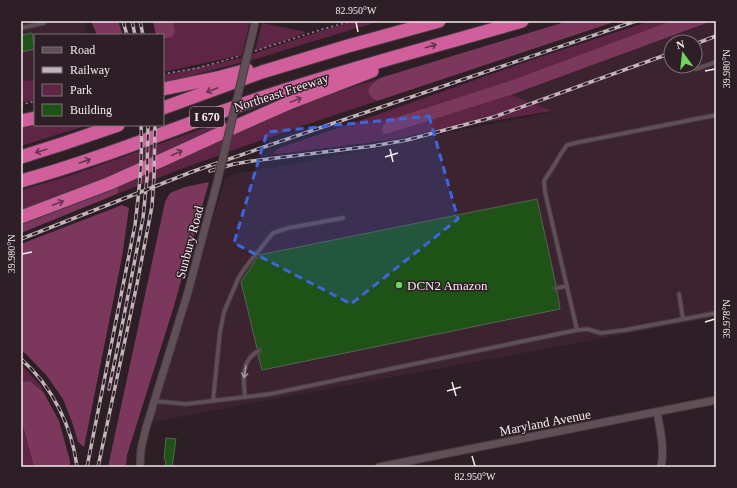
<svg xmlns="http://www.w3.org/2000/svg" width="737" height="488" font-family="Georgia,serif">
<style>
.built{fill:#3b242f;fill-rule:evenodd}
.green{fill:#5f2545}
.forest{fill:#7c385c}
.building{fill:#1f5216;stroke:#576455}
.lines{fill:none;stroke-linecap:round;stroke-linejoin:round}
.service-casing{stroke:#483a40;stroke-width:5.5}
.minor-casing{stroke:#483a40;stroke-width:9}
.motorway-casing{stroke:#483a40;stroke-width:15}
.path{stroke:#998c92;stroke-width:1.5;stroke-dasharray:2 3;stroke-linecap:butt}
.service{stroke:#614f57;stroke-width:3.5}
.minor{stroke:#614f57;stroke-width:7}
.motorway{stroke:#d05f9b;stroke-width:13}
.rail-casing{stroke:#c2b4ba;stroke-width:3.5}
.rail{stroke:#2e1e26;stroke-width:2;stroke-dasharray:6;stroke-linecap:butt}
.minor-bridge-casing{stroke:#483a40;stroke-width:9;stroke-linecap:butt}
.minor-bridge{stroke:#614f57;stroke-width:7}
.oneway{stroke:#67354f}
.oneway2{stroke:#a4959c}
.marked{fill:#3e66dc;fill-opacity:0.2;stroke:#3e66dc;stroke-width:3;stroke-dasharray:8 5;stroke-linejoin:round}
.ticks{fill:none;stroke:#f7ebf0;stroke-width:1.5}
.poi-dot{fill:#70d35f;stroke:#2e1e26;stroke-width:1.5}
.labels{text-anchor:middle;stroke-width:3;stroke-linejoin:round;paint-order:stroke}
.shield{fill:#2e1e26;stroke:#bbaeb3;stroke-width:1}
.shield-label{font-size:12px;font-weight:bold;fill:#f7ebf0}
.street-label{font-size:13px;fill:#f7ebf0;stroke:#2e1e26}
.poi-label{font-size:13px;fill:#f7ebf0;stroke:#2e1e26;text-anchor:start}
.neatline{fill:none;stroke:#f7ebf0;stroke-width:1.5}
.ticks-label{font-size:10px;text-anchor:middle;fill:#f7ebf0}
</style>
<rect width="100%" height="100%" fill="#2e1e26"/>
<g class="built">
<polygon points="21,21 85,21 86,35 35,35 35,80 21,81"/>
<path d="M712 21H716V317L151 422 192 291 225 179 235 174 309 161 551 112 511 95ZM671 42H695V66H671Z"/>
</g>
<g class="green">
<polygon points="173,21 250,21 242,55 163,72 163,39 166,39 175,32"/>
<polygon points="354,21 380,21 259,58 163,83 163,75 241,58 327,29"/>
<polygon points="650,21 671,21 512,80 388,120 390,133 511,95 552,111 438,130 391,140 278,154 273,153 279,148 382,113 531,60"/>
<polygon points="262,23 307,32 292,38 255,51"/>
<polygon points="380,78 371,85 372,98 377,101 287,131 181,169 117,194 119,188 114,186 273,117 326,96"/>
<polygon points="35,80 35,100 21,103 21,81"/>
<polygon points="230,119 232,123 76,191 21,212 21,190 72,175"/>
<polygon points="35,121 35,125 88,125 21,146 21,124"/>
<polygon points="21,364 41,386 44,393 30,381 21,382"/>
<polygon points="21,424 23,424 34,467 21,467"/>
</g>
<g class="forest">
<polygon points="91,21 118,21 123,35 97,35"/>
<polygon points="153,21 173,21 175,32 172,37 163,39 163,35 156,35"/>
<polygon points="568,21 617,21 377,101 372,98 368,91 371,85 380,78"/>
<polygon points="671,21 712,21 511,95 390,133 383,134 382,128 388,120 512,80"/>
<polygon points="209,182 174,306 127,455 126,467 108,467 165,202 170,193 185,187"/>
<polygon points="114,186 119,188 117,194 21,233 21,222"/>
<polygon points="122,205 129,208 122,257 84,447 78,442 72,422 63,399 47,376 27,355 21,350 21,244"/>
<polygon points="30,381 44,393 59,421 70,461 70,467 34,467 21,418 21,382"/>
</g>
<g class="building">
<polygon points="32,33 35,49 21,52 21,35"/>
<polygon points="537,199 556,285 553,287 553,289 555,291 557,291 560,309 262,370 258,355 261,353 261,350 260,348 257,348 241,282 259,255"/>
<polygon points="166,438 176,439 172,467 166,467 165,458 164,458"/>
</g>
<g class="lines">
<g class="service-casing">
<g id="service">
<polyline points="21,28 44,23 43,21"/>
<polyline points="696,69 716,62"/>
<polyline points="556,288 567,286"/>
<polyline points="679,294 683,319"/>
<polyline points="577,330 545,192 544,181 555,164 560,155 567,145 580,142 716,115"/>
<path d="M245 397C244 385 241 368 250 358 252 355 255 353 258 351"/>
<polyline points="154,401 186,404 270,394 577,330 587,329 601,333 625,330 716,313"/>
<polyline points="213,401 220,332 224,312 238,279 245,268 273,233 288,228 343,218"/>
</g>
</g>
<g class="minor-casing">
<g id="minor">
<path d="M657 412C660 430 665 448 661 467"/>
<polyline points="140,467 141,449 146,428 188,292 217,183"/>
<polyline points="379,467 716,400"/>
</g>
</g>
<g class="motorway-casing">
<g id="motorway">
<polyline points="163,89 221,77 247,70"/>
<polyline points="163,108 262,72 348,46 439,21"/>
<polyline points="21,121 35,118"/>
<polyline points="21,157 62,144 118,125"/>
<path d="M21 181C101 159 177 127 255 100 343 70 433 47 522 21"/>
<polyline points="21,217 108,184 171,156 230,129 289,103 372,71"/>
</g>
</g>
<g class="path">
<polyline points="255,51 326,28 353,21"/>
<polyline points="163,74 198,68 240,56"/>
<polyline points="21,105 35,101"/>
</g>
<use href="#service" class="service"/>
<use href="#minor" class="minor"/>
<use href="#motorway" class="motorway"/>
<g class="rail-casing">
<g id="rail">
<polyline points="123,21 127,35"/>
<polyline points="132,21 135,35"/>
<polyline points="140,21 143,35"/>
<polyline points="695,44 716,36"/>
<polyline points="210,171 234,164 252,161 373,146 407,140 494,117 671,53"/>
<polyline points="21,239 194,171 343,120 636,21"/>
<path d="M21 359C52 386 72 426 77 467"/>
<polyline points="109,389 123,321 143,218 147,178 148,125"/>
<path d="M87 467 135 225C139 192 143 158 141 125"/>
<polyline points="98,467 137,284 152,206 154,176 155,125"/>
</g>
</g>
<use href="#rail" class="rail"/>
<g class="minor-bridge-casing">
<polyline id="minor-bridge" points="217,183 255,23"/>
</g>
<use href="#minor-bridge" class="minor-bridge"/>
</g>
<defs><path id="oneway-shaft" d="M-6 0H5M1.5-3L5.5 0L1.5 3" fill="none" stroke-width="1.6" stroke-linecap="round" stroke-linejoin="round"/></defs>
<g class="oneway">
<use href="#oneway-shaft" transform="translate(431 46) rotate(-16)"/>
<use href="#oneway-shaft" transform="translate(212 90) rotate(160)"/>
<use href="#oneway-shaft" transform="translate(296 100) rotate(-22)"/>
<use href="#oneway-shaft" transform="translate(41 151) rotate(163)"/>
<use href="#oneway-shaft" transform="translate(177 153) rotate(-25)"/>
<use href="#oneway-shaft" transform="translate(85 161) rotate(-19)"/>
<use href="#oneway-shaft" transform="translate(58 203) rotate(-21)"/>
</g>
<use class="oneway2" href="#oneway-shaft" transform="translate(245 372) rotate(99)"/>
<path class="marked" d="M429 116 458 219 351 304 234 243 267 132Z"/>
<path class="ticks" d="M356 22 358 32M705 71 715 69M390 149 393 162M385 157 398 153M22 254 32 252M705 322 715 319M452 382 456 396M447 391 461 387M472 456 475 466"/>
<circle class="poi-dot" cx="399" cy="285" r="4"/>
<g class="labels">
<rect class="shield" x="190" y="107" width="34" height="20" rx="3"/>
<g class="shield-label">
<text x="207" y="121">I 670</text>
</g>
<g class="street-label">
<text transform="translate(281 92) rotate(-18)" y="5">Northeast Freeway</text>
<text transform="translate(189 242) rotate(-75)" y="5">Sunbury Road</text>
<text transform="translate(545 422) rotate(-11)" y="5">Maryland Avenue</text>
</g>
<g class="poi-label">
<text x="407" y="290">DCN2 Amazon</text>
</g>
</g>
<rect width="737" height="488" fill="none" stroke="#2e1e26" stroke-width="44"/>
<rect x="34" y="34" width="130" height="92" fill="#2e1e26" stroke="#7e7077"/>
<rect x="42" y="47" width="20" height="6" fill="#614f57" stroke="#7e7077"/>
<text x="70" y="54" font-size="12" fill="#f7ebf0">Road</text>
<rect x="42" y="67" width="20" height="6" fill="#c2b4ba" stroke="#7e7077"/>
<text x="70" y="74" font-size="12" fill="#f7ebf0">Railway</text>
<rect x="42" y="84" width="20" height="12" fill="#5f2545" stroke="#7e7077"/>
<text x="70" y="94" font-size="12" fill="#f7ebf0">Park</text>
<rect x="42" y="104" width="20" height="12" fill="#1f5216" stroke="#7e7077"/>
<text x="70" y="114" font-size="12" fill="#f7ebf0">Building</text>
<g transform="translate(683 54) rotate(345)"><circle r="19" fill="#2e1e26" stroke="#7e7077"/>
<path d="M0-3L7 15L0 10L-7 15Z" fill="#70d35f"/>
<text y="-6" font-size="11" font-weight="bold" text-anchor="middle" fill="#f7ebf0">N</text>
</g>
<rect x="22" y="22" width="693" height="444" class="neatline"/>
<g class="ticks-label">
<text x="356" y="14">82.950°W</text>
<text transform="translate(726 69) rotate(-90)" y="4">39.980°N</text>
<text transform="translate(11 254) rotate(-90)" y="4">39.980°N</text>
<text transform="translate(726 319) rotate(-90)" y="4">39.978°N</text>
<text x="475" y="480">82.950°W</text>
</g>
</svg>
